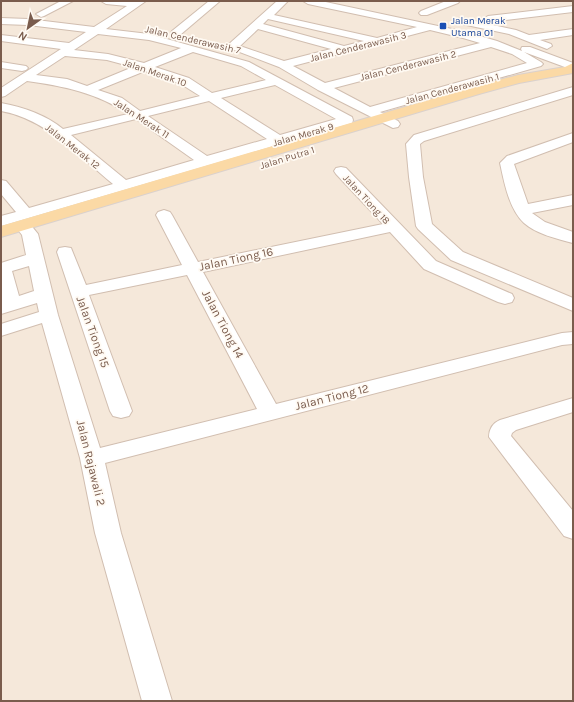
<svg xmlns="http://www.w3.org/2000/svg" width="574" height="702" font-family="Karla,sans-serif">
<style>
.residential{fill:#f5e8da}
.lines{fill:none;stroke-linecap:round;stroke-linejoin:round}
.minor-casing{stroke:#d1beb0;stroke-width:2}
.major-casing{stroke:#dad1cd;stroke-width:2}
.minor{fill:#fff;fill-rule:evenodd}
.major{fill:#fbd9a5;fill-rule:evenodd}
.transit-dot{fill:#1a4fb4;stroke:#fffaf3;stroke-width:1.5}
.labels{text-anchor:middle;stroke-width:3.5;stroke-linejoin:round;paint-order:stroke}
.far-transit-label{font-size:10px;fill:#164399;stroke:#fffaf3;text-anchor:start}
.far-street-label{font-size:10px;fill:#7a5c4d;stroke:#fffaf3}
.street-label{font-size:12px;fill:#7a5c4d;stroke:#fffaf3}
</style>
<rect width="100%" height="100%" fill="#fdf6ec"/>
<rect class="residential" x="1" y="1" width="572" height="700"/>
<g class="lines">
<g class="minor-casing">
<g id="minor">
<polygon points="61,1 73,1 44,16 41,17 36,14"/>
<path d="M101 1H146L106 29 149 34 249 62 352 117 353 120 352 123 1 226V216L16 212 1 194V180L6 181 29 208 113 184C79 156 46 119 1 111V103C23 107 46 115 63 129L128 114C98 93 63 86 27 81L5 96 1 97V88L61 49 1 41V35L69 43 86 32 28 25 1 24V18L28 19 94 27 127 6 106 4ZM98 34 149 40 181 48 144 63 108 54 74 50ZM193 52 241 66 266 80 212 93 189 78 155 67ZM65 56 107 60 133 67 87 86 67 79 36 75ZM145 71 181 84 200 96 140 111 122 98 98 90ZM275 85 336 119 280 135 221 98ZM209 101 267 139 207 156 148 116ZM136 119 194 160 126 180 71 135Z"/>
<polygon points="209,1 220,1 180,35 172,35 171,33 172,31"/>
<path d="M277 1H288L274 15 377 38 417 27 308 4 303 1H321L466 32 497 41 522 51 521 49 522 47H530L573 63V70L524 52 541 62 543 64 541 66 380 112 398 121 400 124 398 127 393 128 318 90 279 67 229 48 228 46 229 44ZM268 19 364 41 344 46 263 24ZM258 29 331 49 284 61 240 46ZM430 30 463 38 480 43 325 83 293 66ZM491 47 512 54 527 63 370 107 334 88Z"/>
<polygon points="446,1 460,1 458,3 427,15 421,15 419,13 421,11"/>
<polygon points="573,6 573,12 488,22 483,19 488,16"/>
<polygon points="461,18 516,30 529,35 573,29 573,35 540,40 551,44 552,46 547,49 509,34 457,23 456,21 457,19"/>
<polygon points="1,62 26,66 28,68 26,70 22,71 1,68"/>
<polygon points="573,87 573,95 424,141 420,144 423,177 432,224 463,252 573,298 573,311 451,260 418,229 416,226 409,177 406,144 414,135"/>
<path d="M573 133V142L514 164 528 204 573 195V205L532 213 545 222 573 232V243C558 239 536 234 524 223 509 209 504 182 500 163L507 156Z"/>
<path d="M341 167 346 168 436 261 512 294 514 298 512 302 505 304 498 302 424 269 390 232 203 272 276 404 562 333 573 332V344L562 345 105 463 121 533 172 701H142L95 533 80 458 42 323 1 336V324L39 312 37 303 1 314V263L26 255 22 235 15 226 17 223 23 221 29 223 38 234 58 315 100 448 257 409 187 275 89 295 132 411 129 416 121 418 113 416 110 411 57 252 59 248 65 247 71 248 86 285 182 265 156 215 158 212 164 210 170 212 172 215 198 262 383 224 336 174 334 171 336 168ZM29 266 34 291 19 296 12 271Z"/>
<path d="M573 398V412L516 430 512 433 511 436 573 511V539L564 536 489 437C489 429 493 423 500 420Z"/>
</g>
</g>
<g class="major-casing">
<polygon id="major" points="573,63 573,73 519,83 479,94 1,237 1,226 469,88 518,75 565,67"/>
</g>
<use href="#minor" class="minor"/>
<use href="#major" class="major"/>
</g>
<rect class="transit-dot" x="439" y="22" width="8" height="8" rx="2"/>
<g class="labels">
<g class="far-transit-label">
<text x="451" y="24">Jalan Merak<tspan x="451" dy="12">Utama 01</tspan></text>
</g>
<g class="far-street-label">
<text transform="translate(193 39) rotate(13)" y="4">Jalan Cenderawasih 7</text>
<text transform="translate(358 46) rotate(-14)" y="4">Jalan Cenderawasih 3</text>
<text transform="translate(408 65) rotate(-14)" y="4">Jalan Cenderawasih 2</text>
<text transform="translate(155 72) rotate(19)" y="4">Jalan Merak 10</text>
<text transform="translate(452 88) rotate(-15)" y="4">Jalan Cenderawasih 1</text>
<text transform="translate(142 118) rotate(33)" y="4">Jalan Merak 11</text>
<text transform="translate(303 134) rotate(-16)" y="4">Jalan Merak 9</text>
<text transform="translate(73 146) rotate(38)" y="4">Jalan Merak 12</text>
<text transform="translate(287 157) rotate(-17)" y="4">Jalan Putra 1</text>
<text transform="translate(367 199) rotate(47)" y="4">Jalan Tiong 18</text>
</g>
<g class="street-label">
<text transform="translate(236 259) rotate(-12)" y="4">Jalan Tiong 16</text>
<text transform="translate(223 324) rotate(62)" y="4">Jalan Tiong 14</text>
<text transform="translate(93 332) rotate(70)" y="4">Jalan Tiong 15</text>
<text transform="translate(332 397) rotate(-14)" y="4">Jalan Tiong 12</text>
<text transform="translate(91 463) rotate(76)" y="4">Jalan Rajawali 2</text>
</g>
</g>
<rect width="574" height="702" fill="none" stroke="#7a5c4d" stroke-width="4"/>
<g transform="translate(28 28) rotate(213)" stroke="#fffaf3" stroke-width="3" paint-order="stroke">
<path d="M0-3L7 15L0 10L-7 15Z" fill="#7a5c4d"/>
<text y="-6" font-size="11" font-weight="bold" text-anchor="middle" fill="#7a5c4d">N</text>
</g>
</svg>
